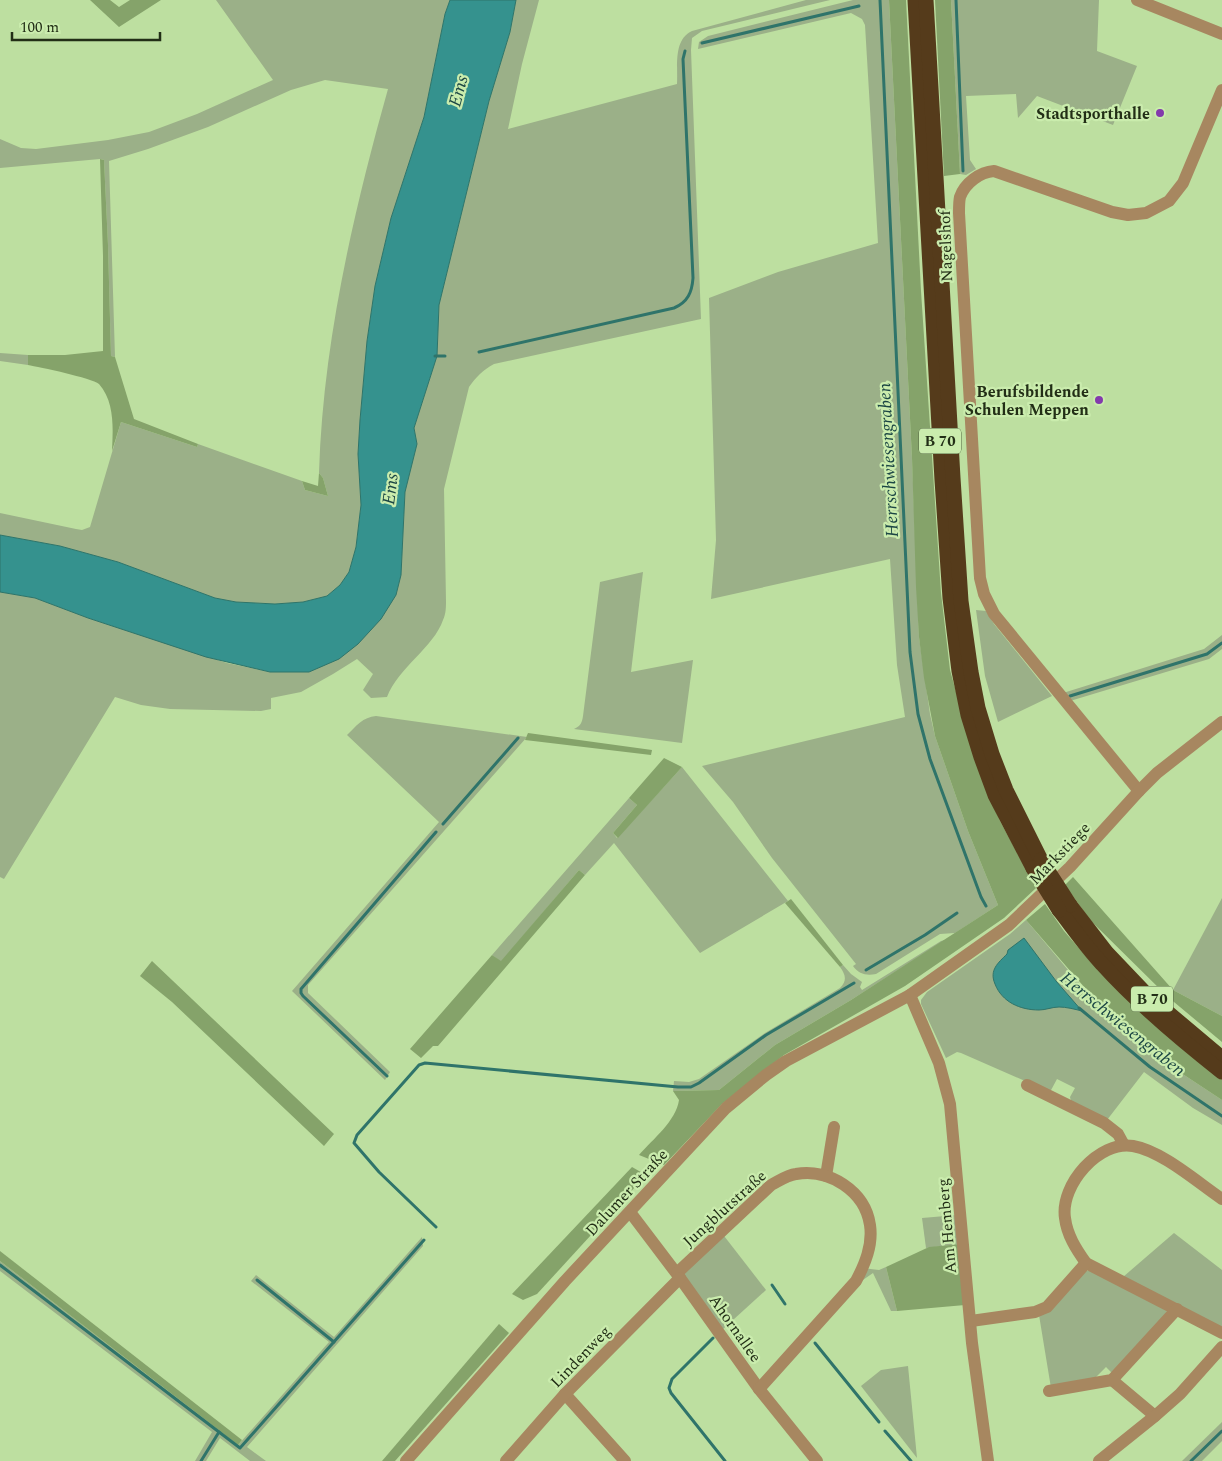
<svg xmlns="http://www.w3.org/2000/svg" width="1222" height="1461" font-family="Spectral,serif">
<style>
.green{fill:#9bb088}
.forest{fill:#85a36a}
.water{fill:#35928e;stroke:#2f746a}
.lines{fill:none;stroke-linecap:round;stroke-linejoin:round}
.stream{stroke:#2f746a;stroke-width:3}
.minor{stroke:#a78760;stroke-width:12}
.highway{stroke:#553b1b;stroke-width:15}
.highway-bridge{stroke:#553b1b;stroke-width:15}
.poi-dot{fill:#833aac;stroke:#caecad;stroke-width:2}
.labels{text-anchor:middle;stroke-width:4.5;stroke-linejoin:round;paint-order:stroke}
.shield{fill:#caecad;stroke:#546743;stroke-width:1}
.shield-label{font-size:15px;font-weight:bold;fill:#222e16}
.poi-label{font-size:16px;font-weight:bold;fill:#222e16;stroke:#caecad;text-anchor:end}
.street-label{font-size:16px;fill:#222e16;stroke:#caecad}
.water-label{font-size:18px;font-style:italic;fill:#1c4644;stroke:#caecad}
</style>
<rect width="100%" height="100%" fill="#bddfa0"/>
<g class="green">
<path d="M216 0H450L445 14 424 117 391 218 375 286 367 341 360 420 358 454 361 505 356 547 349 572 340 585 327 596 303 602 275 604 236 602 215 598 118 562 60 546 0 535V513L76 529 82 530 90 527 121 422 197 447 198 444 302 481 305 490 328 496 323 478 319 473C323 343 353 214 388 89L325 80 291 90 208 127 148 149 109 161 115 357 111 356 108 245 104 160 100 159 0 168V139L21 148 36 149 108 140 149 132 197 114 273 80Z"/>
<path d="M516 0H539L522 64 508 129 677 84C678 66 673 40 692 31L806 0H830L702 31 692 38 691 50 701 319 494 364C483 370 476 377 469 387L444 489 446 601C446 607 446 614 443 620 434 647 398 668 387 697L371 698 363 690 373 674 357 659 333 674 301 692 271 698V709L261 711 170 709 141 705 115 697 4 879 0 877V592L35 598 88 618 227 663 270 672H309L396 595 401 575 405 492 417 444 414 428 437 356 439 305 489 101 510 32Z"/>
<path d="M853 0H889L912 458 919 637 930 714 935 736 968 831 998 905 955 933 940 934 876 974C866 976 859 974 853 966L856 964 772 858 733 802 702 766 905 717 897 665 890 559 711 599 716 540 709 298 778 272 878 243 865 25 862 19 851 13 698 49 699 42 708 36Z"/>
<polygon points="951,0 1099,0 1097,51 1137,66 1113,125 1037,96 1018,118 1016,94 966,96 970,160 976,169 966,175 960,174"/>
<polygon points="0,353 28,355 28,365 0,361"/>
<path d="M643 572 631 672 693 660 682 743 574 729C581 726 582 722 583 716L600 582Z"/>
<polygon points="976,610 986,611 994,624 1052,696 998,722 985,676"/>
<polygon points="1222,635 1222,649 1209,659 1070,701 1063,693 1204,649"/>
<path d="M376 716 527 737 308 985V993L390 1072 385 1080 292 991 439 822 347 735C356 726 363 717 376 716Z"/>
<polygon points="682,767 788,901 700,953 614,843 585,875 579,870 501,962 492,955 629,798 637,805 613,833 617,838"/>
<polygon points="1222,898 1222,1016 1173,990"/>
<polygon points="1026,920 1095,1002 1172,1067 1222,1100 1222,1125 1193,1108 1144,1072 1107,1120 1071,1101 1070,1097 1075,1088 1057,1079 1050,1092 961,1053 957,1052 946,1058 921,1004 921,1000 927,992 1010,934"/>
<path d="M945 940 851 1000 775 1045 719 1090 673 1091 674 1081 689 1082 699 1079 765 1033 840 988C847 981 846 975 840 967L843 965 851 974 862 982 860 987 862 990 941 941Z"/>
<polygon points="957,1215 960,1244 926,1248 922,1218"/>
<polygon points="721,1232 766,1290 722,1330 680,1270"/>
<polygon points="1174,1233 1222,1270 1222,1329 1123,1277"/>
<polygon points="422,1237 423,1246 247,1447 266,1461 250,1461 220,1438 206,1461 195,1461 212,1432 0,1271 0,1261 238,1445 329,1342 251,1281 256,1275 334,1337"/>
<polygon points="886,1267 897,1311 891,1311 873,1273 847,1291 862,1268 879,1270"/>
<polygon points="1086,1271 1090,1271 1165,1306 1167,1312 1113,1374 1106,1367 1092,1381 1051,1388 1039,1315"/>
<polygon points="908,1366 917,1458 861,1386 881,1370"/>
<polygon points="1222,1422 1222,1441 1202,1461 1182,1461"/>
</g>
<g class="forest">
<polygon points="90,0 110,0 119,7 130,0 161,0 119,27"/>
<path d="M889 0H906L921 291 941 593 950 670 970 742 987 793 1000 821 1036 888 1004 918 905 986 784 1055 722 1104 664 1165 639 1155C653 1139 676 1121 679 1100L673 1091 719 1090 775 1045 851 1000 998 905 968 831 935 736 924 678 919 637 916 587 912 458Z"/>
<polygon points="935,0 951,0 960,174 944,176"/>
<path d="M100 159 104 160 108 245 111 356 115 357 134 419 198 444 197 447 121 422 112 451C113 429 115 402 99 384 92 378 39 367 28 365V355H65L103 351V256Z"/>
<polygon points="319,473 323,478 328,496 305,490 302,481 318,486"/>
<polygon points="528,733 652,750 651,755 525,740"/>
<polygon points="664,758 682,767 618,838 613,833 637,805 629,798"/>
<polygon points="579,870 585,875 438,1046 433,1046 421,1058 410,1049 492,955 501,961"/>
<polygon points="1073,877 1173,990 1222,1016 1222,1042 1168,997 1090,920 1065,885"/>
<polygon points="791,899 843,965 840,967 785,903"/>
<polygon points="1045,904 1064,931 1090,961 1222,1078 1222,1100 1172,1067 1112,1019 1026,920"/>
<polygon points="152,961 334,1134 324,1146 172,1002 140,976"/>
<polygon points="632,1167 646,1175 537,1294 523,1300 512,1294"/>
<polygon points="960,1244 965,1305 897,1311 886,1267 929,1247"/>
<polygon points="0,1251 242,1440 238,1445 0,1261"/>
<polygon points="499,1324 509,1333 395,1461 382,1461"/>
</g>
<g class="water">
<polygon points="450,0 516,0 510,32 489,101 439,305 437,356 414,428 417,444 405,492 401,575 396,595 381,619 358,644 339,659 309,672 270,672 206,657 88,618 35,598 0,592 0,535 60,546 118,562 215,598 236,602 275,604 303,602 327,596 340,585 349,572 356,547 361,505 358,454 360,420 367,341 375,286 391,218 424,117 445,14"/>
<path d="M1024 938 1056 981 1082 1011C1074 1009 1066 1007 1059 1007 1052 1007 1046 1010 1039 1010 1020 1010 1002 1002 995 984 989 970 998 963 1007 954L1008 950Z"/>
</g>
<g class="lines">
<g class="stream">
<polyline points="880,0 910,652 918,714 930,759 981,897 986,906"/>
<polyline points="956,0 963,171"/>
<polyline points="702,43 859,6"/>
<path d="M479 352 674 308C688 302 692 292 693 278L683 59 685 51"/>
<polyline points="435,356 445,356"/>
<polyline points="1070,696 1207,654 1222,643"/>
<polyline points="443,824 518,738"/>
<polyline points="866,970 925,935 957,913"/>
<polyline points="1079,1008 1150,1067 1222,1116"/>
<polyline points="387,1076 303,996 301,993 301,989 436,832"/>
<polyline points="436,1227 379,1172 354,1143 357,1135 419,1065 425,1063 678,1087 691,1087 699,1083 766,1035 854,983"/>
<polyline points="0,1265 219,1432"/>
<polyline points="257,1280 334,1342"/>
<polyline points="772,1285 785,1304"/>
<polyline points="713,1338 672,1379 669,1388 671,1393 725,1461"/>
<polyline points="815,1343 879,1422"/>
<polyline points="885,1431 911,1461"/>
<polyline points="201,1461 219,1432 240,1448 424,1240"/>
<polyline points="1191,1461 1222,1431"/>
</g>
<g class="minor">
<polyline points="1137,0 1222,34"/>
<path d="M1139 791 994 614 984 594 980 578 959 213C959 208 959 201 960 197 965 183 980 172 994 171L1112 212 1128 215 1146 213 1169 201 1183 183 1222 90"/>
<polyline points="910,995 939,1063 950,1104 972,1343 988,1461"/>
<polyline points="1027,1085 1104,1123 1118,1134 1124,1145"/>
<polyline points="826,1176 834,1127"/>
<path d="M1222 1199C1197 1182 1162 1151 1133 1146 1099 1140 1060 1185 1065 1218 1067 1235 1076 1249 1086 1263L1222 1333"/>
<polyline points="630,1212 680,1278 759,1389 817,1461"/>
<path d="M677 1273 771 1185C779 1181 787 1175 796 1174 829 1168 865 1191 870 1225 873 1245 865 1264 856 1281L759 1389"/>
<polyline points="971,1321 1035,1312 1047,1307 1086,1263"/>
<polyline points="1112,1380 1155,1416"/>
<polyline points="1049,1391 1112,1380 1177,1309"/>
<polyline points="565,1394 625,1461"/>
<polyline points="406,1461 565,1281 726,1108 766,1075 786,1061 910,995 1009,925 1070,867 1139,791 1157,773 1222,722"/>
<polyline points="506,1461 565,1394 680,1278"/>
<polyline points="1099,1461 1155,1416 1180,1394 1222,1347"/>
</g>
<g class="highway">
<polyline points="915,0 942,480 950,598 959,671 968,715 981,757 995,795 1033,868"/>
<polyline points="926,0 953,478 961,601 971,672 978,708 992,754 1006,790 1041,860"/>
<polyline points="1070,905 1107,953 1147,995 1222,1058"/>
<path d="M1059 910C1073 928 1086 947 1102 964 1138 1004 1180 1039 1222 1072"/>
</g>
<g class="highway-bridge">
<polyline points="1041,860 1070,905"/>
<polyline points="1033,868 1059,910"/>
</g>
</g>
<g class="poi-dot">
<circle cx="1160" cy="113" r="5"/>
<circle cx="1099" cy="400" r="5"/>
</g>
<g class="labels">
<g class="shield">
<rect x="919" y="428.5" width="42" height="25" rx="4"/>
<rect x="1131" y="986.5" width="42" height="25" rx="4"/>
</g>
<g class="shield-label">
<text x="940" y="446">B 70</text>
<text x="1152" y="1004">B 70</text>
</g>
<g class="poi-label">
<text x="1150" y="119">Stadtsporthalle</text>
<text x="1089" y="397">Berufsbildende<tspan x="1089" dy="18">Schulen Meppen</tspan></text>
</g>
<g class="street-label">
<text transform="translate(945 246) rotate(-92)" y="6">Nagelshof</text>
<text transform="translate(1059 853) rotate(-46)" y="6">Markstiege</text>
<text transform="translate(626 1192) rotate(-47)" y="6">Dalumer Straße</text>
<text transform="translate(724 1208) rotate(-42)" y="6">Jungblutstraße</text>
<text transform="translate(946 1226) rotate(-95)" y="6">Am Hemberg</text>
<text transform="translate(736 1328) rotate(55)" y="6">Ahornallee</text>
<text transform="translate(580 1356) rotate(-46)" y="6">Lindenweg</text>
</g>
<g class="water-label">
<text transform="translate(458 91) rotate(-75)" y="6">Ems</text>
<text transform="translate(888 460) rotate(-93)" y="6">Herrschwiesengraben</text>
<text transform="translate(390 489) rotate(-83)" y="6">Ems</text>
<text transform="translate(1123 1024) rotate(39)" y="6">Herrschwiesengraben</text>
</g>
</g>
<path d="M12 32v8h148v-8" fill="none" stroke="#222e16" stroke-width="2.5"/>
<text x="20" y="32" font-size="15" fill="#222e16" stroke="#caecad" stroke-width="4" paint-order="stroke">100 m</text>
</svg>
